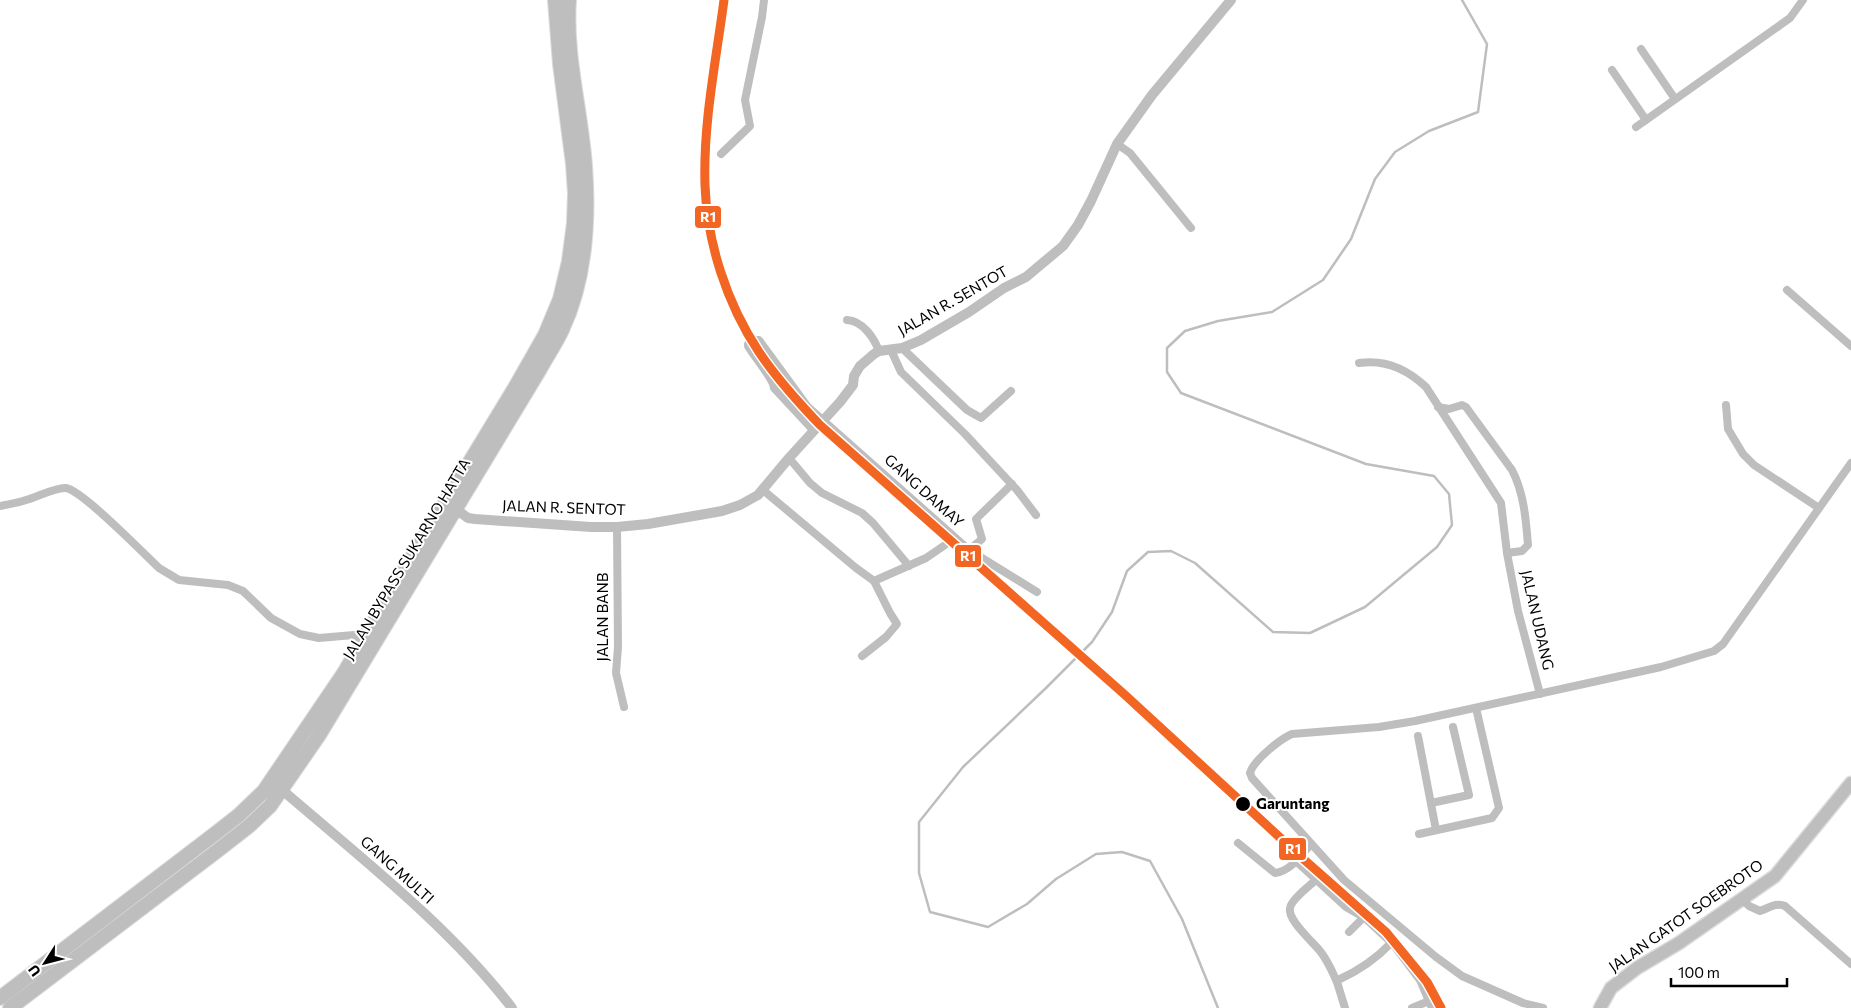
<svg xmlns="http://www.w3.org/2000/svg" width="1851" height="1008" font-family="Commissioner,sans-serif">
<style>
.lines{fill:none;stroke-linecap:round;stroke-linejoin:round}
.stream{stroke:#bebebe;stroke-width:2.5}
.primary-casing{stroke:#dbdbdb;stroke-width:15}
.trunk-casing{stroke:#dbdbdb;stroke-width:16}
.minor{stroke:#bebebe;stroke-width:8}
.tertiary{stroke:#bebebe;stroke-width:10}
.primary{stroke:#bebebe;stroke-width:12}
.trunk{stroke:#bebebe;stroke-width:14}
.rail-1-casing{stroke:#fff;stroke-width:12}
.rail-1{stroke:#f26522;stroke-width:9}
.stop-dot{fill:#000;stroke:#fff;stroke-width:2}
.labels{text-anchor:middle;stroke-width:4;stroke-linejoin:round;paint-order:stroke}
.street-label{font-size:15px;fill:#000;stroke:#fff}
.stop-label{font-size:15px;font-weight:bold;fill:#000;stroke:#fff;text-anchor:start}
.line-badge{stroke:#fff;stroke-width:2}
.badge-label{font-size:14px;text-anchor:middle;font-weight:bold;fill:#fff}
</style>
<rect width="100%" height="100%" fill="#fff"/>
<g class="lines">
<polyline class="stream" points="1218,1008 1182,919 1150,861 1122,852 1096,854 1056,879 1027,904 988,927 930,912 919,873 919,822 963,767 1046,688 1092,642 1112,612 1127,571 1148,552 1171,551 1195,563 1273,632 1310,633 1365,607 1437,547 1452,525 1449,494 1434,476 1366,464 1181,393 1167,372 1167,348 1185,331 1218,321 1272,312 1323,280 1351,239 1375,179 1395,152 1429,131 1478,112 1487,44 1462,0"/>
<g class="primary-casing">
<polyline id="primary" points="1600,1008 1611,988 1637,968 1679,943 1775,876 1851,783"/>
</g>
<g class="trunk-casing">
<g id="trunk">
<polyline points="0,998 216,833 239,815 264,791 344,673 400,577 516,386 545,335 560,299 569,261 574,223 575,193 573,164 560,64 555,0"/>
<path d="M10 1008 217 851 249 826 270 806 319 735 540 369C547 356 556 343 562 330 586 279 589 220 585 166 581 110 565 56 569 0"/>
</g>
</g>
<g class="minor">
<polyline points="1641,49 1675,99"/>
<polyline points="1612,70 1646,120"/>
<polyline points="1636,127 1790,18 1803,0"/>
<polyline points="1117,144 1130,153 1191,228"/>
<polyline points="721,154 750,126 745,100 762,17 764,0"/>
<polyline points="1787,290 1851,346"/>
<path d="M847 320C863 321 874 338 879 351"/>
<polyline points="902,348 967,410 981,418 1011,391"/>
<polyline points="891,350 901,372 965,434 1017,490 1036,515"/>
<path d="M1359 363C1386 359 1407 369 1426 387L1501 503 1507 553 1518 611 1540 694"/>
<polyline points="1726,405 1728,429 1743,454 1754,465 1819,508"/>
<path d="M1438 407 1449 409 1462 405 1466 407 1512 470C1524 493 1526 520 1528 545L1522 551 1507 553"/>
<path d="M814 431 774 388C774 380 753 355 748 346V344L755 340H759L808 407 949 532 969 550 1037 592"/>
<polyline points="789,458 810,483 822,493 862,513 873,523 909,566"/>
<polyline points="763,490 856,568 874,581 926,558 945,545"/>
<path d="M0 506C9 504 18 503 26 500 37 497 56 487 66 488 82 490 144 554 159 568L179 580 228 585 243 591 271 618 300 634 319 638 354 635 366 638"/>
<polyline points="617,527 618,647 616,673 624,707"/>
<polyline points="969,550 982,539 976,519 1012,484"/>
<polyline points="862,656 886,637 897,624 890,613 874,581"/>
<polyline points="1418,736 1436,830"/>
<polyline points="1431,803 1469,795 1453,727"/>
<polyline points="1419,834 1492,818 1499,808 1476,708"/>
<path d="M1238 843 1275 873C1291 871 1301 855 1311 844"/>
<polyline points="1296,861 1346,907 1365,918 1393,944 1420,980 1432,1008"/>
<path d="M1316 880C1309 886 1291 900 1290 908 1287 920 1313 942 1320 951 1328 961 1332 971 1337 982"/>
<path d="M1743 900 1749 906 1760 911C1769 908 1776 902 1785 906L1851 964"/>
<polyline points="1349,932 1363,918"/>
<path d="M1345 1008 1337 982 1338 980C1358 971 1376 959 1391 943"/>
<polyline points="1412,1008 1429,1001"/>
<path d="M1543 1008 1523 1003 1462 976 1436 957 1344 880 1252 778 1250 773C1253 761 1280 739 1292 734L1379 727 1415 721 1661 667 1714 651 1723 644 1851 463"/>
</g>
<g class="tertiary">
<polyline points="450,505 468,518 475,519 591,527 617,527 648,524 722,511 740,505 758,495 789,458 840,402 853,385 854,376 860,366 874,354 879,351 902,348 921,340 969,312 1004,288 1026,277 1063,246 1078,225 1091,201 1117,144 1152,95 1231,0"/>
<path d="M281 789C361 858 448 925 512 1008"/>
</g>
<use href="#primary" class="primary"/>
<use href="#trunk" class="trunk"/>
<g class="rail-1-casing">
<path id="rail-1" d="M724 0C716 61 703 123 705 185 707 243 727 304 759 352 777 379 798 402 820 425L1124 694 1300 856 1386 932 1427 982 1441 1008"/>
</g>
<use href="#rail-1" class="rail-1"/>
</g>
<circle class="stop-dot" cx="1243" cy="804" r="8"/>
<g class="labels">
<g class="street-label">
<text transform="translate(953 301) rotate(-30)" y="5">JALAN R. SENTOT</text>
<text transform="translate(924 491) rotate(42)" y="5">GANG DAMAY</text>
<text transform="translate(564 508) rotate(2)" y="5">JALAN R. SENTOT</text>
<text transform="translate(407 559) rotate(-59)" y="5">JALAN BYPASS SUKARNO HATTA</text>
<text transform="translate(603 617) rotate(-90)" y="5">JALAN BANB</text>
<text transform="translate(1537 620) rotate(77)" y="5">JALAN UDANG</text>
<text transform="translate(397 870) rotate(42)" y="5">GANG MULTI</text>
<text transform="translate(1686 916) rotate(-35)" y="5">JALAN GATOT SOEBROTO</text>
</g>
<g class="stop-label">
<text x="1256" y="809">Garuntang</text>
</g>
</g>
<g class="line-badge">
<rect x="694" y="205" width="28" height="24" rx="5" fill="#f26522"/>
<rect x="954" y="544" width="28" height="24" rx="5" fill="#f26522"/>
<rect x="1278" y="837" width="29" height="24" rx="5" fill="#f26522"/>
</g>
<g class="badge-label">
<text x="708" y="222">R1</text>
<text x="968" y="561">R1</text>
<text x="1293" y="854">R1</text>
</g>
<g transform="translate(45 963) rotate(234)" stroke="#ffffff" stroke-width="4" paint-order="stroke">
<path d="M0-4L9 19L0 12L-9 19Z" fill="#000000"/>
<text y="-8" font-size="14" font-weight="bold" text-anchor="middle" fill="#000000">U</text>
</g>
<path d="M1671 978v8h116v-8" fill="none" stroke="#000000" stroke-width="2.5"/>
<text x="1678" y="978" font-size="15" fill="#000000" stroke="#ffffff" stroke-width="4" paint-order="stroke">100 m</text>
</svg>
